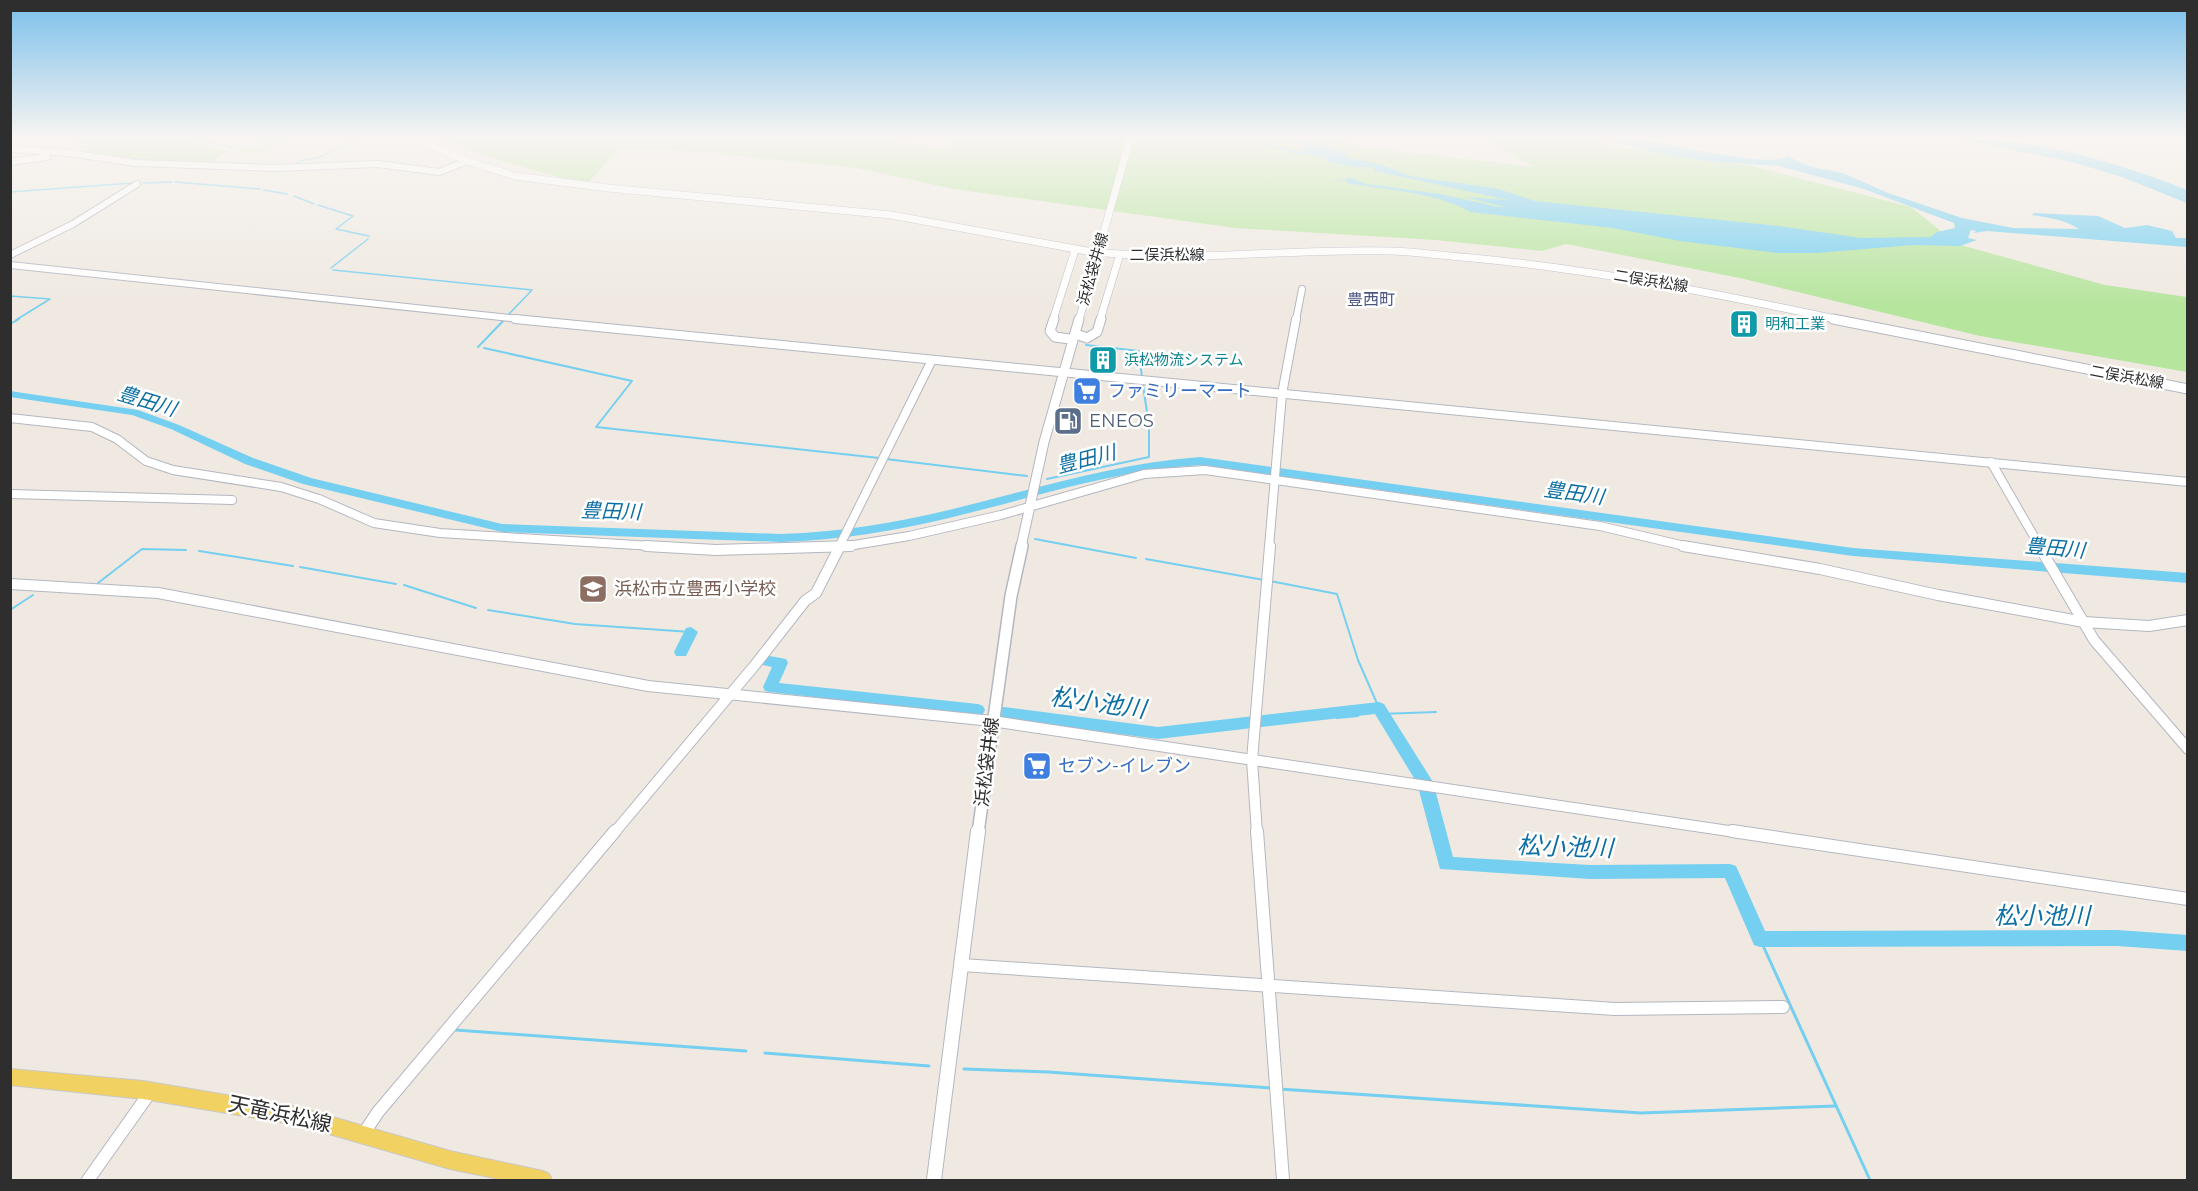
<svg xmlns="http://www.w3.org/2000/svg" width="2198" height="1191" font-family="Montserrat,'Noto Sans JP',sans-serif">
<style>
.green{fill:#b6e59e}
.pitch{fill:#c9ec9a}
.water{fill:#75cff0}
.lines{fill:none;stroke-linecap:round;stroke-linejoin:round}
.stream-far2{stroke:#75cff0;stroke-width:1.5}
.stream-far1{stroke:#75cff0;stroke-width:2}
.stream{stroke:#75cff0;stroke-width:3}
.river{fill:#75cff0;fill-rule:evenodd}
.tertiary-far3-casing{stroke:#b4b7c1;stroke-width:8}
.tertiary-far2-casing{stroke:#b4b7c1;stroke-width:10}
.tertiary-far1-casing{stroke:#b4b7c1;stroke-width:12}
.tertiary-casing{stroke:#b4b7c1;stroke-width:14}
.secondary-far3-casing{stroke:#b4b7c1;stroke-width:8}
.secondary-far2-casing{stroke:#b4b7c1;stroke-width:11}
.secondary-far1-casing{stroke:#b4b7c1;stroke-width:14}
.secondary-casing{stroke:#b4b7c1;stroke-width:16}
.primary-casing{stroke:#c9c9c9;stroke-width:2}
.tertiary-far3{stroke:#fff;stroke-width:6}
.tertiary-far2{stroke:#fff;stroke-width:8}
.tertiary-far1{stroke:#fff;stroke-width:10}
.tertiary{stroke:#fff;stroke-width:12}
.secondary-far3{stroke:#fff;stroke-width:7}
.secondary-far2{stroke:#fff;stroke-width:9}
.secondary-far1{stroke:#fff;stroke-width:11}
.secondary{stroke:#fff;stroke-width:14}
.primary{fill:#f2d163;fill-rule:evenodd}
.labels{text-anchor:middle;stroke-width:5;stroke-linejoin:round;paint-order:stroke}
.far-street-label{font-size:15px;fill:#2e2e2e;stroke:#fff}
.far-culture-label{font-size:15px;fill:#0d838f;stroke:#fff;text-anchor:start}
.far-neighbourhood-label{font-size:16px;fill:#4d5680;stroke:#fff}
.shop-label{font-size:18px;fill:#366cbe;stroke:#fff;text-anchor:start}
.service-label{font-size:18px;fill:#4e5e75;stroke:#fff;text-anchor:start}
.education-label{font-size:18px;fill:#785e54;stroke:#fff;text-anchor:start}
.street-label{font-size:18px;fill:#2e2e2e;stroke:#fff}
.water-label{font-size:20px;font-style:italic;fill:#0d6fa3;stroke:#fff}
.near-street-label{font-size:21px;fill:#2e2e2e;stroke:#fff}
.near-water-label{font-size:24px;font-style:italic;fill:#0d6fa3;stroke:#fff}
</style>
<rect width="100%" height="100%" fill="#efe9e1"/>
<g class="green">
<polygon points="82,139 189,139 228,151 213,161 243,166 122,160 84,154 87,149 72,144"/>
<polygon points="441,139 884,139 950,150 952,139 1339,139 1370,148 1534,167 1485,139 1597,139 1611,146 1748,165 1911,207 1957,244 2105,285 2187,297 2187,372 1980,336 1740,278 1566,244 1542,251 1435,240 1235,228 954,189 857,168 702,152 618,149 586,185 502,161"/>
</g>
<polygon class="pitch" points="261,139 291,139 258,155 237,151"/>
<g class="water">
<path d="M1247 139 1304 152 1306 150 1300 145 1280 139 1307 140 1347 153 1345 157 1382 165 1410 176 1499 189 1535 201 1779 226 1861 238 1930 237 1937 232 1955 228 1954 223 1864 189 1779 166 1705 161 1659 153 1605 139C1617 139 1630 138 1642 140 1668 144 1773 169 1787 156L1812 167 1843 173 1888 193 1962 218 2013 228 2079 229C2066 220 2051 218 2032 215L2034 213 2098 216 2125 228 2147 225 2172 231 2176 238H2187V247L1987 231 1973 233 1976 231 1971 230 1968 238 1977 240 1960 246 1913 245 1816 253H1778L1680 241 1613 228 1471 212C1435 192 1386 190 1347 183V180L1333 181 1351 178 1366 184 1440 194 1499 207H1505L1464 197 1508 200 1375 171 1373 167H1352L1323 160 1328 158 1292 153Z"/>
<path d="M1959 139C2039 139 2114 161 2187 190V203L2122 177 2072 162Z"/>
</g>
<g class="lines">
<g class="stream-far2">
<polyline points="200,139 232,148"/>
<polyline points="296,162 320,157 358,139"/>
<polyline points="175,182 260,189"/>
<polyline points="143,183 172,182"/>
<polyline points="264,190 287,194"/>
<polyline points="10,192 133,183"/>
<polyline points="294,196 314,204"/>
<polyline points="318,205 353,216 336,229 369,236"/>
<polyline points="331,268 368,239"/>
<polyline points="333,270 532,290 508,315"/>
<polyline points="10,296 50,299 16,320"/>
</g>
<g class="stream-far1">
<polyline points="12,323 19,319"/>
<polyline points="1086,345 1139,351 1142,378"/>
<polyline points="478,347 504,320"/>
<polyline points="484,348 632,381 596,427 879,458"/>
<polyline points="886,459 1027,476"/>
<polyline points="1047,479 1149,457 1149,426 1143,385"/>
<polyline points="1035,539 1136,558"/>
<polyline points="199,551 293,566"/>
<polyline points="1146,559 1264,580"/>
<polyline points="300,567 396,584"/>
<polyline points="1270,581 1337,594 1358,660 1379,708"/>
<polyline points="98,583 142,549 186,550"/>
<polyline points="404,585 476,608"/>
<polyline points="10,610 33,595"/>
<polyline points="488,610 575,624 691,632"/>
<polyline points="959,712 976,714"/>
<polyline points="1380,714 1436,712"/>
<polyline points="1337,718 1358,716"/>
</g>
<g class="stream">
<polyline points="1760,939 1870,1180"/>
<polyline points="456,1030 746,1051"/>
<polyline points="765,1053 929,1066"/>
<polyline points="964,1069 1048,1072 1271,1088"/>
<polyline points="1279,1089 1641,1113 1836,1106"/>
</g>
<g class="river">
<path d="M10 391 138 410 179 425 253 458 311 478 502 524 781 534C840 532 896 523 953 509 1035 489 1116 463 1200 457L1853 548 2188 573V583L1853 556 1200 465C1116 470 1035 497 953 517 896 531 840 540 781 542L502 532 303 484 245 464 171 429 132 415 10 397Z"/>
<polygon points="691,627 698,632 686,656 676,656 674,652 686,628"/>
<polygon points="764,655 786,659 788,663 779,683 978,704 983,706 985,710 983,714 978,716 770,692 765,691 763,687 772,667 759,664 757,660 759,656"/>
<polygon points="1379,702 1384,704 1433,782 1453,857 1590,865 1730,864 1736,866 1765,931 2117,930 2188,935 2188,951 2117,946 1760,947 1754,945 1725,878 1590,879 1440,869 1417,783 1375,714 1158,739 1004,719 999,717 997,713 999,709 1004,707 1158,727"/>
</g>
<g class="tertiary-far3-casing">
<g id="tertiary-far3">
<polyline points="10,149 69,153 136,163 274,168 378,164 439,172 467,161"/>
<polyline points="10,162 47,157"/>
<polyline points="10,255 73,224 137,184"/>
<polyline points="10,265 529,320"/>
<polyline points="1296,320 1302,289"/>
</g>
</g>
<g class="tertiary-far2-casing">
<g id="tertiary-far2">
<polyline points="515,319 2188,482"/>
<polyline points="10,418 92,427 117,439 146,461 173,470 281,487 319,499 374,523 440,533 670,547"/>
<polyline points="1991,462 2040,547"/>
<polyline points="10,494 232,500"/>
<polyline points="839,547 932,360"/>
<polyline points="842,547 909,536 1001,515 1144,474 1205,470 1600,526 1689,547"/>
<polyline points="1269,547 1282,394 1296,319"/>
</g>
</g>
<g class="tertiary-far1-casing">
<g id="tertiary-far1">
<polyline points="646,546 716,550 851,546"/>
<polyline points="1683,546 1820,569 1938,595 2084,622 2149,626 2188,620"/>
<polyline points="2039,546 2094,640 2188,749"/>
<polyline points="10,584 158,593 648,686 992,721 1742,833"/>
<polyline points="614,833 755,665 805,601 816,593 840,546"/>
<polyline points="1257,833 1252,760 1270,546"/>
</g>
</g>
<g class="tertiary-casing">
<g id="tertiary">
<polyline points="1257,831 1283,1180"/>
<polyline points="1732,831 2188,899"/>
<polyline points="962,965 1615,1009 1783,1007"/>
<polyline points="364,1133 378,1112 615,831"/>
<polyline points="88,1180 151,1091"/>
</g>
</g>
<g class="secondary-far3-casing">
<g id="secondary-far3">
<polyline points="418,139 467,161 515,176 608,188 891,215 1092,252"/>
<path d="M1106 253C1201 262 1297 248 1392 251 1419 252 1446 256 1473 258 1597 270 1719 294 1840 320"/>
<polyline points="1053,320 1075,250"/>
<polyline points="1079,320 1130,139"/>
<polyline points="1100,320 1120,254"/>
</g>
</g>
<g class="secondary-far2-casing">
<g id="secondary-far2">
<polyline points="1054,319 1050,331 1055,337 1070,339"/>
<polyline points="1833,319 2188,389"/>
<polyline points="1076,334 1087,338 1097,332 1101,319"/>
<polyline points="1021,547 1044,442 1079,319"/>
</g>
</g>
<g class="secondary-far1-casing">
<polyline id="secondary-far1" points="978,833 1011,596 1022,546"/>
</g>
<g class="secondary-casing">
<polyline id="secondary" points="934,1180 978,831"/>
</g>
<g class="primary-casing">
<polygon id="primary" points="10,1069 143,1081 298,1107 450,1151 543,1171 549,1174 552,1180 504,1180 450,1169 298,1125 143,1099 10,1085"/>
</g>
<use href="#tertiary-far3" class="tertiary-far3"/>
<use href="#tertiary-far2" class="tertiary-far2"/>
<use href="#tertiary-far1" class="tertiary-far1"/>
<use href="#tertiary" class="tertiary"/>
<use href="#secondary-far3" class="secondary-far3"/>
<use href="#secondary-far2" class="secondary-far2"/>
<use href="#secondary-far1" class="secondary-far1"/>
<use href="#secondary" class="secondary"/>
<use href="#primary" class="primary"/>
</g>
<linearGradient id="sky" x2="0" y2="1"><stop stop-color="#7abfeb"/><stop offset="0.45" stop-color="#f8f5f2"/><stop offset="1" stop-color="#f8f5f2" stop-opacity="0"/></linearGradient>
<rect width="2198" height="306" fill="url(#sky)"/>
<defs>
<g id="building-square" transform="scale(1.5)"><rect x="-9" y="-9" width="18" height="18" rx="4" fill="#0f9aa8" stroke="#fff"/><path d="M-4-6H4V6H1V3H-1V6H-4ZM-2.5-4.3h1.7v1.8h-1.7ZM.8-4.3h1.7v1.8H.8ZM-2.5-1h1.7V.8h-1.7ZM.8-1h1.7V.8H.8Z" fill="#fff"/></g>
<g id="supermarket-square" transform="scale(1.5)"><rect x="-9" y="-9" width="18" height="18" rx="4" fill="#3f7fe0" stroke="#fff"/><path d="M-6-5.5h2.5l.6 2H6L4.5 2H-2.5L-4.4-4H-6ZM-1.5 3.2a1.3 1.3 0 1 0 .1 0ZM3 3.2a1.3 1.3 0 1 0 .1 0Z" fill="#fff"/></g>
<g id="fuel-square" transform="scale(1.5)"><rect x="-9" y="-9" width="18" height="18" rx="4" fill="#5c6f8a" stroke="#fff"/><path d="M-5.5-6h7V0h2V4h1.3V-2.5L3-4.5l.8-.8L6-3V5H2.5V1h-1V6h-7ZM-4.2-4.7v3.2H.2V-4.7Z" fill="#fff"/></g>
<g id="school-square" transform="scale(1.5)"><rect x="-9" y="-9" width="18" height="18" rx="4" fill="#8d6e63" stroke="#fff"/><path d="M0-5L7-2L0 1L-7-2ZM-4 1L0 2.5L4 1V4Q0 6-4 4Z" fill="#fff"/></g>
</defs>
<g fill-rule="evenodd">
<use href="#building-square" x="1744" y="324"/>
<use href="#building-square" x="1103" y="360"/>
<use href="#supermarket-square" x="1087" y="391"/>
<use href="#fuel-square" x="1068" y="421"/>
<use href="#school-square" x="593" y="589"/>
<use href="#supermarket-square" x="1037" y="766"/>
</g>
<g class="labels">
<g class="far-street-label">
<text x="1167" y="260">二俣浜松線</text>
<text transform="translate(1093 269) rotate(-74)" y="5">浜松袋井線</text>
<text transform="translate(1651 281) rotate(9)" y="5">二俣浜松線</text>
<text transform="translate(2127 377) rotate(10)" y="5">二俣浜松線</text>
</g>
<g class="far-culture-label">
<text x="1765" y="329">明和工業</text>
<text x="1124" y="365">浜松物流システム</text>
</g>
<g class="far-neighbourhood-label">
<text x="1371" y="305">豊西町</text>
</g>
<g class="shop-label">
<text x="1108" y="397">ファミリーマート</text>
<text x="1058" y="772">セブン-イレブン</text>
</g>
<g class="service-label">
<text x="1089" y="427">ENEOS</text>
</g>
<g class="education-label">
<text x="614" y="595">浜松市立豊西小学校</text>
</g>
<g class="street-label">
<text transform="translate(987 762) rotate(-83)" y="6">浜松袋井線</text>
</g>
<g class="water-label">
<text transform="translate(147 401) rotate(17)" y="7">豊田川</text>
<text transform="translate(1086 459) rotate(-14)" y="7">豊田川</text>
<text transform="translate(1574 493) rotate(8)" y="7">豊田川</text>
<text transform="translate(611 511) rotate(2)" y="7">豊田川</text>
<text transform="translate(2055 548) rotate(5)" y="7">豊田川</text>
</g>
<g class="near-street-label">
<text transform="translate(280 1114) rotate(12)" y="7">天竜浜松線</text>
</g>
<g class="near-water-label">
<text transform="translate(1098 703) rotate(8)" y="8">松小池川</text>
<text transform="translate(1565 847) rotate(2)" y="8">松小池川</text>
<text x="2042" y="924">松小池川</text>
</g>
</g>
<rect width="2198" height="1191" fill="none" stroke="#2e2e2e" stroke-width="24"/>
</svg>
